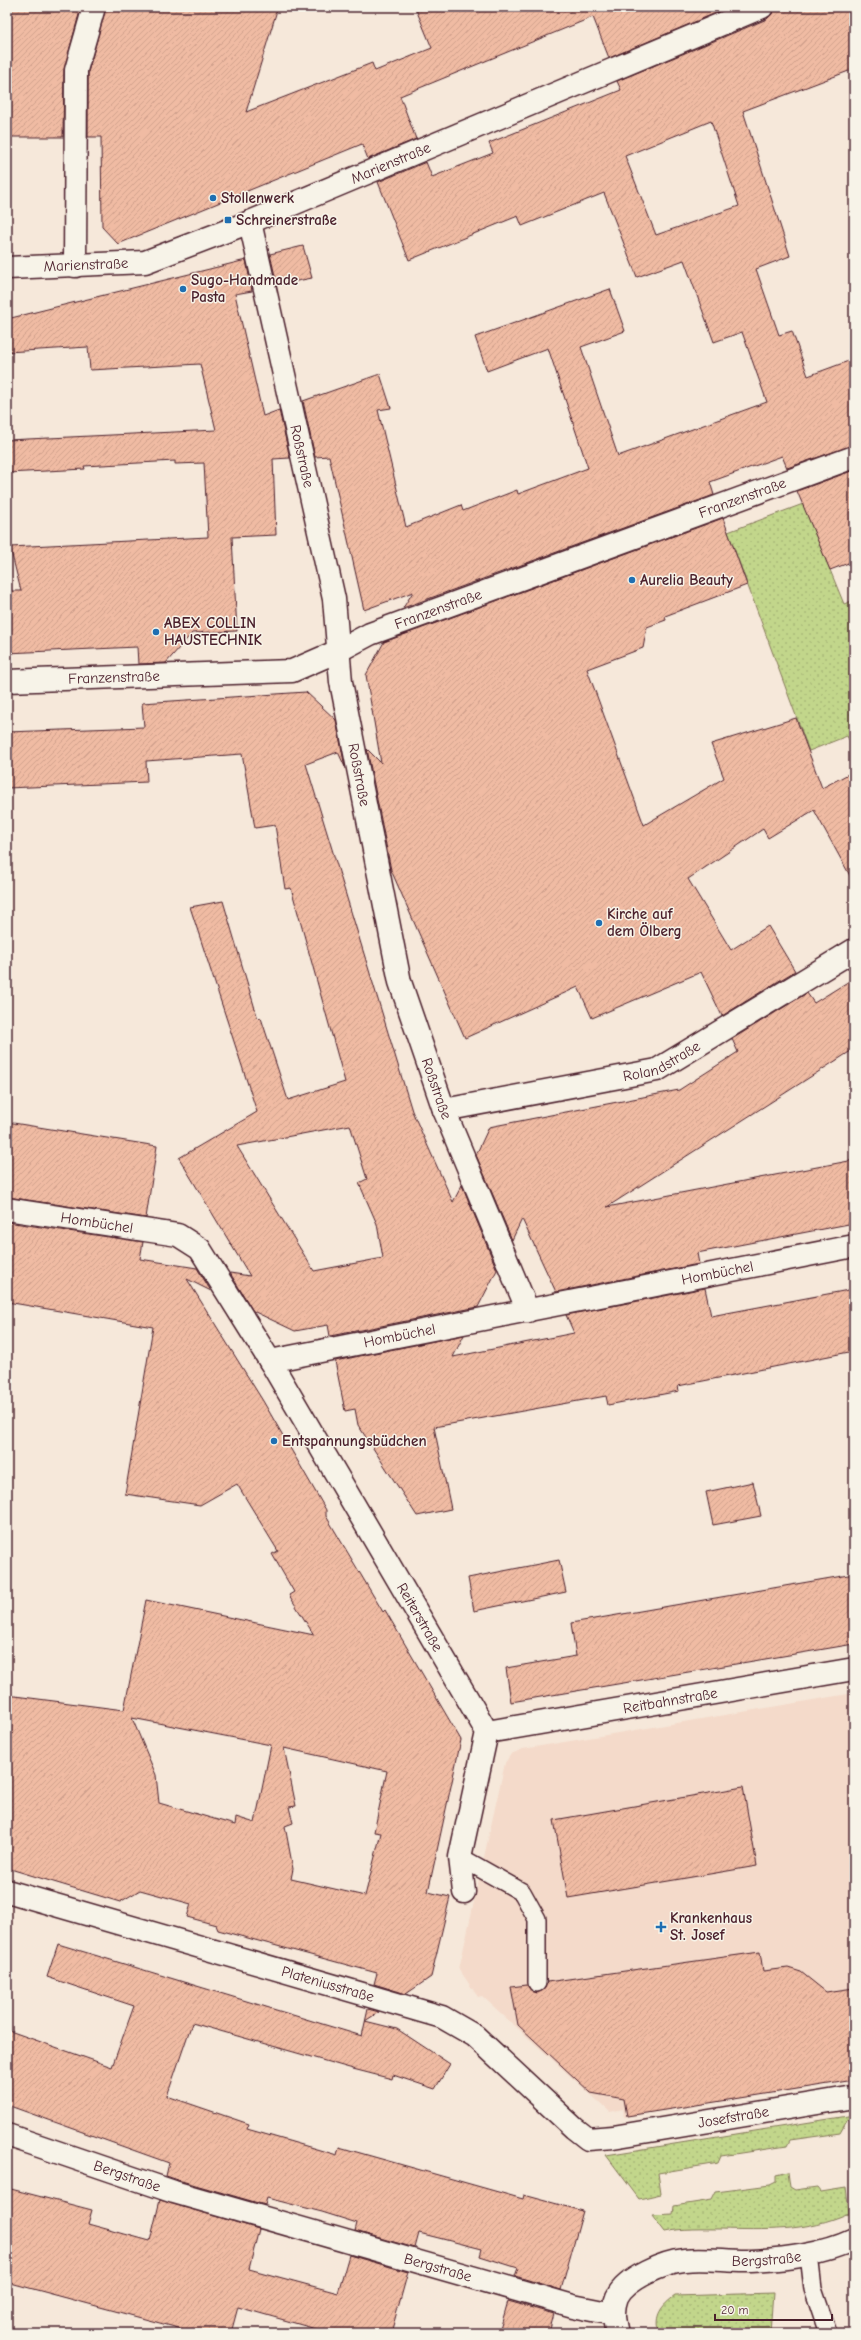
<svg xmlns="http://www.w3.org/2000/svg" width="861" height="2340" font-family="'Comic Neue',sans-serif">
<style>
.built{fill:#f4daca}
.green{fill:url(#green-dots);stroke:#867a5b}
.building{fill:url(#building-hatch);stroke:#4a1f2b;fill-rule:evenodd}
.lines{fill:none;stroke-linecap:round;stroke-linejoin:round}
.lane-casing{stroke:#4a1f2b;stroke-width:20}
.street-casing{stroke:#4a1f2b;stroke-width:25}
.lane{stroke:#f7f3e8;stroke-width:17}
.street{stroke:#f7f3e8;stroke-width:22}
.poi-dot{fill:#1f6fb2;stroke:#f7f3e8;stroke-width:1.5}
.labels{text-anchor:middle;stroke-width:3;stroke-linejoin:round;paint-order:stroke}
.street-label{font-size:15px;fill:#4a1f2b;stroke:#f7f3e8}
.poi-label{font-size:15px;font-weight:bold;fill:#4a1f2b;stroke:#f7f3e8;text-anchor:start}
</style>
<defs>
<pattern id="green-dots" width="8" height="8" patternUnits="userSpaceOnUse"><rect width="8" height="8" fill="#c2d68b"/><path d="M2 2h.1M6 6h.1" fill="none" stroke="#a8b778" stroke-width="1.8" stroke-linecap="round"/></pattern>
<pattern id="building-hatch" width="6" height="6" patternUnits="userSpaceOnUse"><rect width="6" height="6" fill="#f0bba3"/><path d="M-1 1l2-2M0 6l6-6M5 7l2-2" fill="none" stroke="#cfa08c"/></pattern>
</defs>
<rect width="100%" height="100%" fill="#f6e8da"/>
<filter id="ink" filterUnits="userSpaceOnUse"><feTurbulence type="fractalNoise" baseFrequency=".025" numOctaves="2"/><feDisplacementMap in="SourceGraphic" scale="8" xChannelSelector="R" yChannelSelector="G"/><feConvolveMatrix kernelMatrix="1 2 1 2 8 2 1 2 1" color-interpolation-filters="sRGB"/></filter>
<g filter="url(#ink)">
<polygon class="built" points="854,1693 854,2080 624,2117 623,2109 610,2112 482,1996 478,1997 459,1969 505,1763 511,1754 523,1749"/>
<g class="green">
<polygon points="803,504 844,604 854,600 854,749 847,736 809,751 728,532"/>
<polygon points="854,2115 854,2119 848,2119 840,2133 790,2140 787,2146 721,2156 718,2163 658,2173 661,2194 639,2199 606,2155"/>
<path d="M788 2172 790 2187 795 2190 817 2187 821 2192 846 2188 849 2213C807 2232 765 2230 720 2229 701 2229 683 2228 665 2232L652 2215 673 2214 674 2206 712 2200 716 2192 770 2185 776 2182V2175Z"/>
<path d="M773 2293 770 2333H659C653 2316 662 2305 675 2296Z"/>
</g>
<g class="building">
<polygon points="7,7 81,7 64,70 63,137 7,137"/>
<polygon points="106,7 278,7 246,112 372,63 375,71 432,48 415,7 730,7 609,58 593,17 400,96 416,139 368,159 362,144 118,244 102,227 101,137 88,137 88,72"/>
<path d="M774 7H854V69L743 111 790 256 756 269 779 335 792 331 808 376 854 359V445L787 468 782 456 710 482 714 495 403 608 413 592 364 610 329 456 315 457 303 401 380 374 391 408 378 410 406 527 461 505 463 511 517 490 518 494 588 468 548 348 487 371 475 337 610 289 625 331 581 347 618 456 767 402 742 332 714 342 684 260 637 277 604 193 522 226 518 216 409 260 378 182 426 162 432 177 493 153 489 143 621 90 617 81 767 19 772 14ZM711 121 739 206 656 235 625 156Z"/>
<polygon points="303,246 312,278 277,285 270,254"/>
<polygon points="246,260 252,291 235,294 263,416 279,410 290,458 273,459 276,535 232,537 237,631 192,633 166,663 138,664 137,647 7,653 7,591 21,591 10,547 208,537 204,463 175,464 175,461 84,466 85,469 7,473 7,440 216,430 200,364 90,370 88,347 7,352 7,319"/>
<polygon points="854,470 854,561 830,570 797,491"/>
<polygon points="723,518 747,585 665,616 666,620 647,627 643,648 587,669 644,825 724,778 711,744 796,718 822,788 854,771 854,883 814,810 768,838 763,829 688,879 731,950 768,926 795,971 722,1016 701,972 592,1018 578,987 465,1038 391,870 367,749 381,763 366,675 384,642"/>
<path d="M306 692 336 720 345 767 338 752 306 764 412 1111 453 1202 462 1185 497 1270 478 1307 330 1336 328 1325 295 1331 253 1311 230 1273 250 1276 179 1158 257 1112 190 907 223 901 258 1019 261 1018 288 1100 345 1082 291 888 285 889 275 825 255 828 242 754 146 761 147 782 7 788V732L144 727 142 703ZM350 1125 367 1179 359 1183 377 1224 383 1258 314 1271 237 1146Z"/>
<polygon points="854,978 854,1049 607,1207 854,1160 854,1223 697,1253 699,1264 556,1292 522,1219 512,1240 476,1155 489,1127 679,1090 738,1052 732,1039 807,993 814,1003"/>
<polygon points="7,1122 157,1146 146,1218 7,1197"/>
<path d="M7 1222 143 1242 140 1259 197 1268 211 1291 187 1279 263 1401 326 1510V1516L383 1612 385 1610 461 1740 428 1892 450 1897 431 1977 406 1994 374 1984 377 1973 218 1930 216 1925 187 1917 191 1904 140 1890 120 1902 7 1868V1695L124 1710 146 1600 314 1635 289 1595 294 1592 272 1554 278 1551 237 1484 200 1505 125 1494 153 1327 7 1302ZM132 1718 271 1745 255 1823 236 1817 235 1825 159 1803 156 1775ZM284 1748 387 1771 374 1832 381 1833 365 1896 291 1879 293 1869 285 1826 293 1823 289 1807 296 1806Z"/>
<polygon points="705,1288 711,1316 854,1289 854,1351 678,1386 679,1391 608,1405 606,1396 434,1427 451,1509 417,1516 358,1425 355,1409 345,1411 335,1361 464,1335 453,1357 574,1333 566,1315"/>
<polygon points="753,1482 761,1516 713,1525 706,1492"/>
<polygon points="559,1560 566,1592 474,1611 468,1578"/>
<polygon points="854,1574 854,1644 511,1702 506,1668 576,1656 571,1623"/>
<polygon points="743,1787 757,1866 568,1898 554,1820"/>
<polygon points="58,1944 362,2036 368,2009 379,2012 365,2021 397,2029 450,2064 435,2089 393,2075 392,2079 353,2069 192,2023 167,2096 249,2124 247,2129 337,2155 339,2147 523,2199 524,2195 583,2211 561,2290 515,2276 518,2268 480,2256 482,2249 419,2233 415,2248 355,2231 357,2223 322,2212 267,2198 265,2205 178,2180 166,2176 169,2163 7,2105 7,2030 112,2067 134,2006 47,1977"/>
<polygon points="760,1952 763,1971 788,1968 801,1972 826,1992 854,1988 854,2080 627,2116 624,2099 591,2093 518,2025 511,1987 527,1985 532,1991 537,1993 545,1988 547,1982"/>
<polygon points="7,2188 92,2210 88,2224 150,2241 160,2200 259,2229 249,2269 338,2293 349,2255 408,2272 391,2333 330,2333 238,2307 231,2333 197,2333 7,2282"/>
<polygon points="508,2301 554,2314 549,2333 499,2333"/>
</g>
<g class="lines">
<g class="lane-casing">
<g id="lane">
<polyline points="460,1857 522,1892 537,1919 537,1983"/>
<polyline points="809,2255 813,2289 828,2333"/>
</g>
</g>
<g class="street-casing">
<g id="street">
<path id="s1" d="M250 222 334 599 341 682 400 982 444 1110 528 1311"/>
<polyline points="75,266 76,70 94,7"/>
<path id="s2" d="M7 268 145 262 250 222 762 7"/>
<path id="s3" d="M7 681 292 671 338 651 370 634 854 457"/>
<path id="s4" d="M444 1110 657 1070 854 950"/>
<path id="s5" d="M7 1209 178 1235 200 1249 270 1361 487 1732 460 1857 464 1892"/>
<path id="s6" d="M270 1361 854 1246"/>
<path id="s7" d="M487 1732 854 1669"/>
<path id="s8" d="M7 1891 442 2017 475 2036 574 2128 588 2139 613 2137 854 2097"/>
<path id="s9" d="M7 2135 174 2192 573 2306 613 2314"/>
<path id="s10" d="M617 2333C614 2321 612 2310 617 2297 626 2278 664 2262 684 2260 706 2257 729 2262 751 2261 786 2259 822 2255 854 2240"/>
</g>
</g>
<use href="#lane" class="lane"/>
<use href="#street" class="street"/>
</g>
</g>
<g class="poi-dot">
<circle cx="213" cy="198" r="4"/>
<rect x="224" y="216" width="8" height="8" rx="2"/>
<circle cx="183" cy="289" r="4"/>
<circle cx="632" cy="580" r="4"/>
<circle cx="156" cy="632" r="4"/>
<circle cx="599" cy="923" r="4"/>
<circle cx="274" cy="1441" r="4"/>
<path d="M659 1921h4v4h4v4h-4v4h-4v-4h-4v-4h4z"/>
</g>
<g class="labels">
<g class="street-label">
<text dy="5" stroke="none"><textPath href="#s2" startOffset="403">Marienstraße</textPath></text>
<text dy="5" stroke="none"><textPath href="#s2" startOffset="79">Marienstraße</textPath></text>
<text dy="5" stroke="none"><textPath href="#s1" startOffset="240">Roßstraße</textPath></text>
<text dy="5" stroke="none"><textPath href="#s3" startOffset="768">Franzenstraße</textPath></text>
<text dy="5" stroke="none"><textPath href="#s3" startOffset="444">Franzenstraße</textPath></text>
<text dy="5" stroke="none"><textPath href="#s3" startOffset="107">Franzenstraße</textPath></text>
<text dy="5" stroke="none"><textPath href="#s1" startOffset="564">Roßstraße</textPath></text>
<text dy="5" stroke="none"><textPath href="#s4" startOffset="224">Rolandstraße</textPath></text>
<text dy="5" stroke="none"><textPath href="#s1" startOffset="888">Roßstraße</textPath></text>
<text dy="5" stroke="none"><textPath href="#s5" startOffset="91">Hombüchel</textPath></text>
<text dy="5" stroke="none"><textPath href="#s6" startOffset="456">Hombüchel</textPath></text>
<text dy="5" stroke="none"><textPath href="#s6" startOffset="132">Hombüchel</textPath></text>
<text dy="5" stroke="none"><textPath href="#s5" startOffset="628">Reiterstraße</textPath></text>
<text dy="5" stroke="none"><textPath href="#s7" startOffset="186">Reitbahnstraße</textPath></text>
<text dy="5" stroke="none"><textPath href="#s8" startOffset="334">Plateniusstraße</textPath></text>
<text dy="5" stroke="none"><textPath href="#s8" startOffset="791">Josefstraße</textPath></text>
<text dy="5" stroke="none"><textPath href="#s9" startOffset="127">Bergstraße</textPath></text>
<text dy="5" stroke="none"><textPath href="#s10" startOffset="198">Bergstraße</textPath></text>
<text dy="5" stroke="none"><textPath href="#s9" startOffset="451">Bergstraße</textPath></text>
</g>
<g class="poi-label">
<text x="221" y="203">Stollenwerk</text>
<text x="236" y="225">Schreinerstraße</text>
<text x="191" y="285">Sugo-Handmade<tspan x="191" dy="17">Pasta</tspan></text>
<text x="640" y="585">Aurelia Beauty</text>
<text x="164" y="628">ABEX COLLIN<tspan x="164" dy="17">HAUSTECHNIK</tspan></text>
<text x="607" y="919">Kirche auf<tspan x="607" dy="17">dem Ölberg</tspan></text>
<text x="282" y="1446">Entspannungsbüdchen</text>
<text x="670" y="1923">Krankenhaus<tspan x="670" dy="17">St. Josef</tspan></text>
</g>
</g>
<rect width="861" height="2340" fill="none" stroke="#f7f3e8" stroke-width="24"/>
<rect x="12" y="12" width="837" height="2316" fill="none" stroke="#4a1f2b" stroke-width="1.5" filter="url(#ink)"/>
<path d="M715 2314v6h117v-6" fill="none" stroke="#4a1f2b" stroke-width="2"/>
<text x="721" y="2314" font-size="12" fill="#4a1f2b" stroke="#f7f3e8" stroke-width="3" paint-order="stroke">20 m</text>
</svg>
